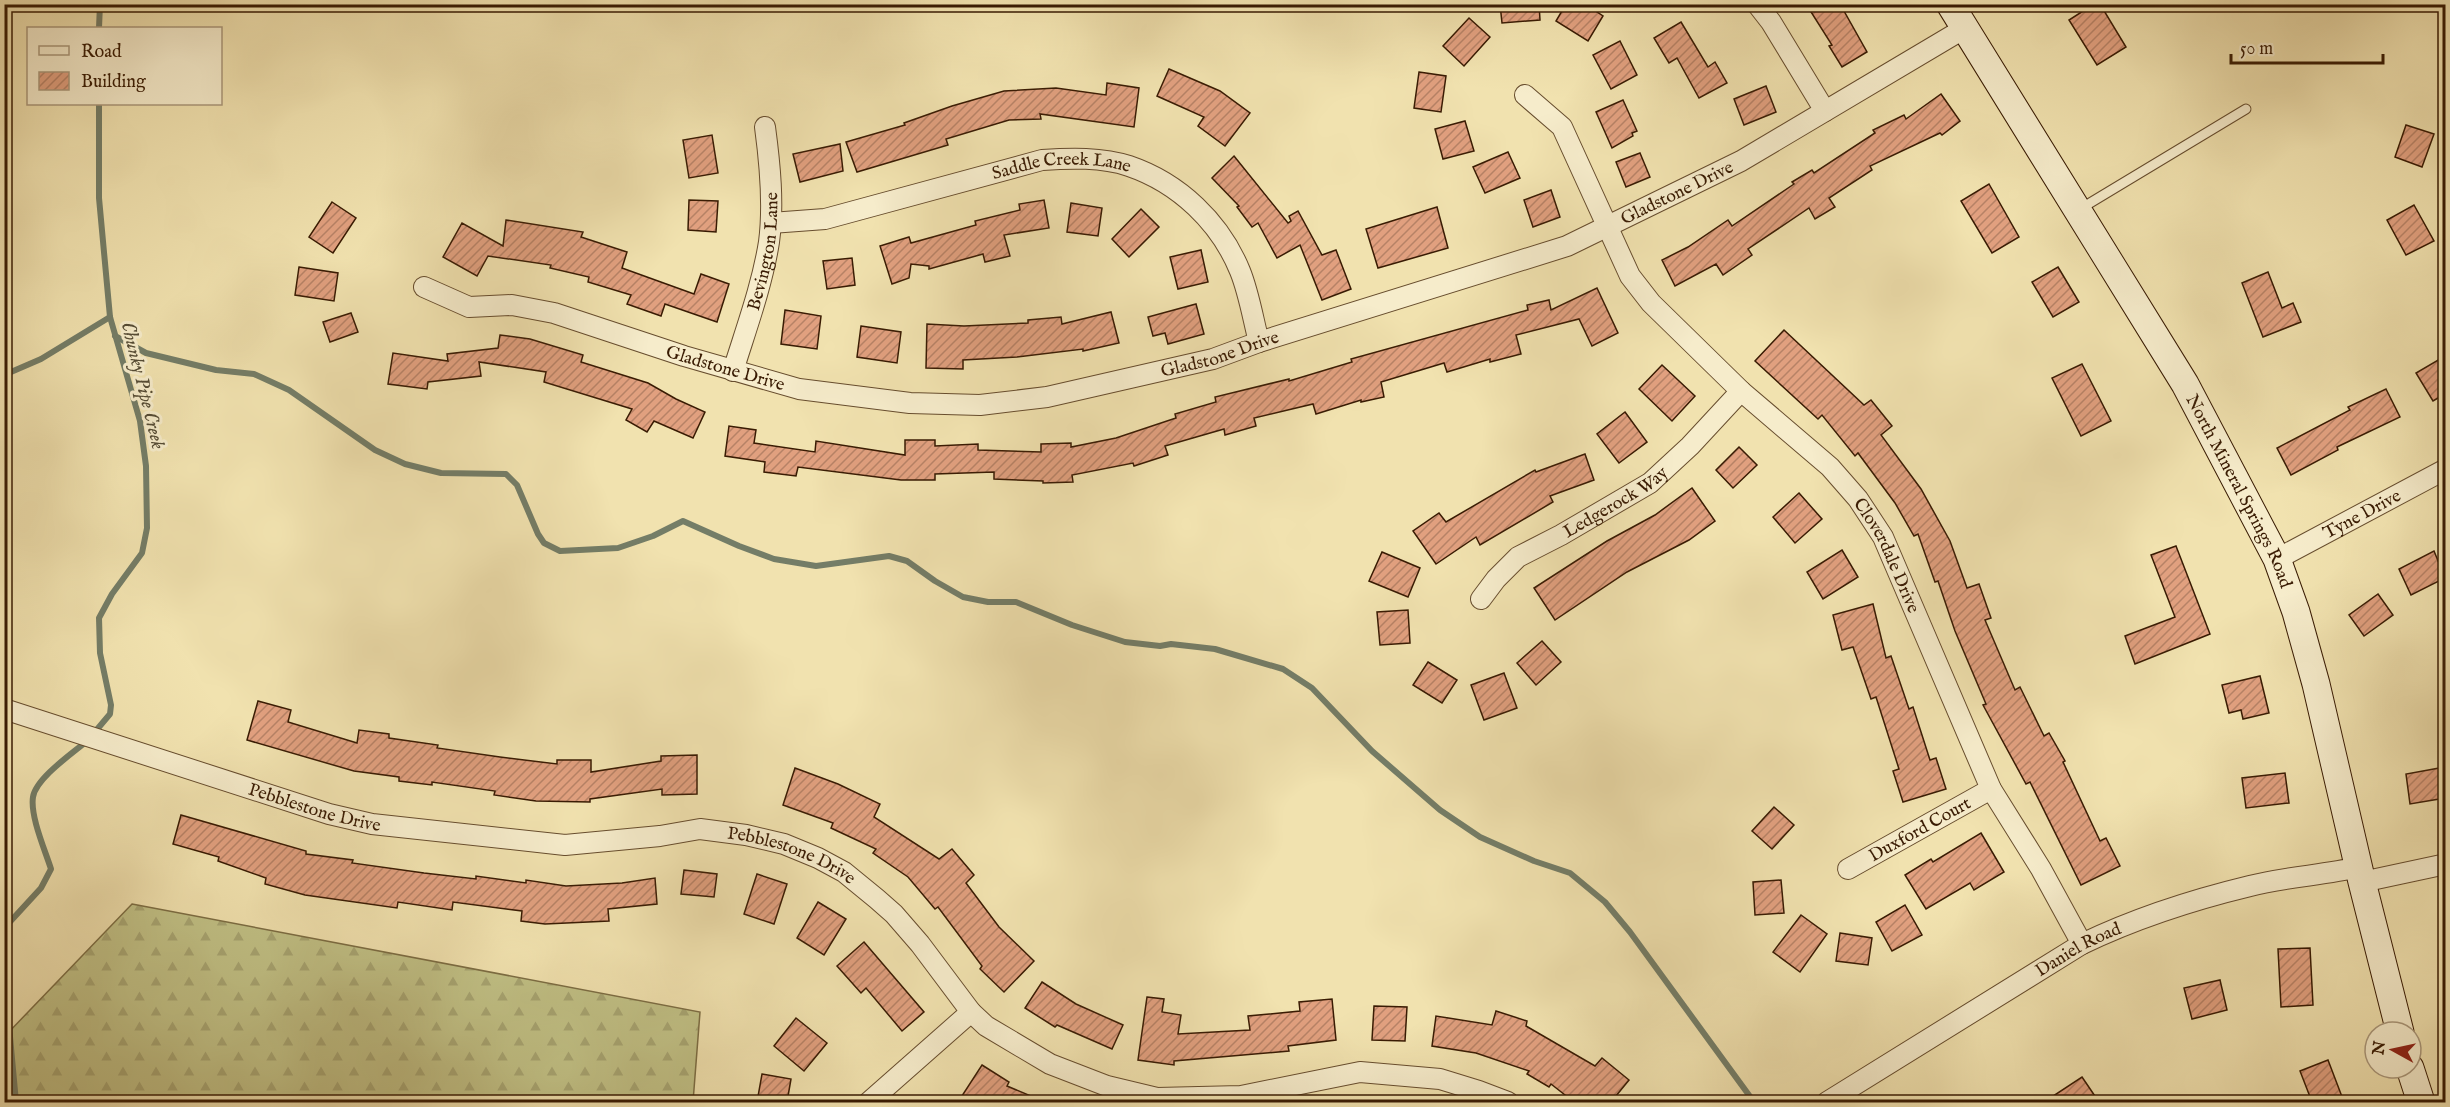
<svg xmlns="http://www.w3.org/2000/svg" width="2450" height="1107" font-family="'IM FELL English',serif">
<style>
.forest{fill:url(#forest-firs);stroke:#7d6e44;stroke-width:1.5}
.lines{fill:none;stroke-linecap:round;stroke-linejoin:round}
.stream{stroke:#747d67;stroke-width:6}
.building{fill:url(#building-hatch);stroke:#391b03;stroke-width:1.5}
.lane-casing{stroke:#674d2e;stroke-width:11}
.street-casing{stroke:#674d2e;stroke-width:22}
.secondary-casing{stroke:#391b03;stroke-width:29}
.lane{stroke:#f6eccb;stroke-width:9}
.street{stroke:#f6eccb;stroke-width:20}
.secondary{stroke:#f6eccb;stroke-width:27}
.labels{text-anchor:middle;stroke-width:6;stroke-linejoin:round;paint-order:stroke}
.street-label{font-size:18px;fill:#391b03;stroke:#f6eccb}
.water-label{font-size:20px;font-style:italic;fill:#564c35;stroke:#f6eccb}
</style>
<defs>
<pattern id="forest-firs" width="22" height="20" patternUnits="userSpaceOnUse" patternTransform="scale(1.5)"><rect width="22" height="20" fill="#c1c186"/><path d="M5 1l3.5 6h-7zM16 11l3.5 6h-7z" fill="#a7a572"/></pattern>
<pattern id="building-hatch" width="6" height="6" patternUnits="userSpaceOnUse" patternTransform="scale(1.5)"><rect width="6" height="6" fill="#e1a07f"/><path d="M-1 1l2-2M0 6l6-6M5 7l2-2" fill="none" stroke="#b78266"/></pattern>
</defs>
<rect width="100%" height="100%" fill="#f1e2af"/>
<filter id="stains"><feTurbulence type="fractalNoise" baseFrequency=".00333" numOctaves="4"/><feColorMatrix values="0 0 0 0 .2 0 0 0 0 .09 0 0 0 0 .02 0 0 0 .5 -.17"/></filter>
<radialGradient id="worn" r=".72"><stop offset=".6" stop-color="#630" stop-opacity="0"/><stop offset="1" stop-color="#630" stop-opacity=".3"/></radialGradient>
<polygon class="forest" points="132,904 700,1012 693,1102 5,1102 5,1036"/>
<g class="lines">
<g class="stream">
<polyline points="99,28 100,4"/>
<polyline points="115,336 146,353 216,370 254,374 289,390 375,450 405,464 441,473 506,474 517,485 538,534 544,543 560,551 618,548 653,536 683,521 739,546 774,559 816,566 889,556 907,561 935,581 963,597 988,602 1016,602 1072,625 1125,642 1160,646 1171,644 1215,649 1283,669 1312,688 1372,751 1440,810 1480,837 1534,861 1570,873 1605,902 1630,932 1754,1102"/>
<polyline points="4,375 41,359 110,317"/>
<polyline points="94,733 110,714 111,705 100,653 99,618 112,594 142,553 147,528 146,466 140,421 110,317 99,198 99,104"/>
<path d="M4 936 8 924 41 888 51 869C45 850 30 816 33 797 36 778 73 753 87 741"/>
<polyline points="4,938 9,971 8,1015 16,1102"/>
</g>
</g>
<g class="building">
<polygon points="1500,4 1539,4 1540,20 1502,23"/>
<polygon points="1566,4 1585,4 1603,16 1588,41 1556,21"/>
<polygon points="1806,4 1840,4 1867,52 1842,67 1829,46 1832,45"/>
<polygon points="2094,4 2100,4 2126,47 2097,65 2069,20"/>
<polygon points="1469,18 1490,37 1464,66 1443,46"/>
<polygon points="1681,22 1708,67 1715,62 1727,83 1699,98 1677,58 1669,63 1654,38"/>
<polygon points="1620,41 1637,75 1611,89 1593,55"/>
<polygon points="1169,69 1220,91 1250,113 1225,146 1198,126 1204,117 1157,96"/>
<polygon points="1419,72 1446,76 1441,112 1414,108"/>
<polygon points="1107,83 1139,88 1134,127 1040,114 1041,119 1009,120 946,139 948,145 857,172 846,142 905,125 904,123 952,106 1004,91 1056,88 1106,95"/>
<polygon points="1766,86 1776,112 1744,125 1734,99"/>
<polygon points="1941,94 1960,121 1942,135 1940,133 1870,166 1872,170 1829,198 1835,207 1815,219 1809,208 1748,249 1752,255 1723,275 1716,264 1675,286 1662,260 1688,247 1728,220 1732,226 1794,184 1792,182 1812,170 1814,173 1875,133 1873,130 1904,115 1906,119"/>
<polygon points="1623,100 1637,131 1632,133 1633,136 1612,148 1596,112"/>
<polygon points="1465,121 1474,151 1443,159 1435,129"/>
<polygon points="2406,125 2434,134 2422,167 2395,157"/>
<polygon points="712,135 718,173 689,178 683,140"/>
<polygon points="840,144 843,171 800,182 793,154"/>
<polygon points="1508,152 1520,178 1485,193 1473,167"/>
<polygon points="1640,153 1650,177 1626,187 1616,162"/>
<polygon points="1234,156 1288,223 1291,221 1289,216 1298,211 1322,255 1336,250 1351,289 1322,300 1300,245 1277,258 1258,223 1252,227 1237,207 1239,206 1212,178"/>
<polygon points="1989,184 2019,237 1992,253 1961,201"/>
<polygon points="1551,190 1560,217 1533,227 1524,200"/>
<polygon points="689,200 718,201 716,232 688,230"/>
<polygon points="1044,200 1049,228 1004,235 1010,256 985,262 983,254 929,269 929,266 911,264 909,278 892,284 880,246 909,237 911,243 976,225 975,221 1020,210 1019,204"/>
<polygon points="332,202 356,218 333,253 309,237"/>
<polygon points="1071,203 1102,208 1098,236 1067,232"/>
<polygon points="2414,205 2434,241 2406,255 2387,220"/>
<polygon points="1437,207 1448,248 1378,268 1366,229"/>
<polygon points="1141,209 1159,227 1129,257 1112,239"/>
<polygon points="506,220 583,232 581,237 627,252 622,268 694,294 701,274 729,284 717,322 665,304 661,316 627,304 631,295 588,282 589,277 550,268 551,265 488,256 477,276 443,257 462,223 503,246"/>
<polygon points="1201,250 1208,282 1178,289 1170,257"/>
<polygon points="852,258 855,285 827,289 823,261"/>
<polygon points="299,267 338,273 334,301 295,295"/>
<polygon points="2058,267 2079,302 2053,317 2032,282"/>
<polygon points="2268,272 2282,308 2293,303 2301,322 2263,337 2242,283"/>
<polygon points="1597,288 1618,333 1592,346 1579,319 1516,335 1521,354 1490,362 1490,359 1447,372 1444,363 1381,382 1384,397 1361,402 1361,400 1316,414 1313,404 1254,418 1256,426 1225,435 1224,429 1165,446 1168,455 1134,466 1133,463 1072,475 1073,482 1043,483 1043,481 994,479 994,472 935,474 935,480 901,480 798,467 796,476 764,472 765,462 725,456 729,426 756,430 754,443 815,452 816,441 905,455 905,440 935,440 935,446 978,444 978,450 1041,452 1041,444 1071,443 1071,447 1116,438 1176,418 1175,414 1216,402 1215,397 1289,379 1289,381 1352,362 1351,359 1528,310 1527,305 1549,300 1551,310"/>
<polygon points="1196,304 1204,334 1168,344 1165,333 1153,336 1148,317"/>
<polygon points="785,310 821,316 817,349 781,344"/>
<polygon points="1111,312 1119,343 1083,351 1083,349 1017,357 963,360 963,369 926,368 927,324 964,326 1028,323 1028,320 1061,317 1062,324"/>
<polygon points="351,313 358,332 330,342 323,322"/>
<polygon points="861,326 901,332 897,363 857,357"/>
<polygon points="1784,330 1864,405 1871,400 1892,426 1881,435 1921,489 1950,541 1967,588 1979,584 1991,618 1985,620 2015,690 2020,687 2044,736 2049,733 2065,761 2063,762 2100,841 2106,838 2120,866 2081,885 2030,782 2026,784 1983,705 1986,704 1955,631 1938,581 1935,582 1918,534 1914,536 1895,503 1858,453 1855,456 1822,415 1818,419 1755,361"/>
<polygon points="500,335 530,339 583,355 581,362 648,383 676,399 705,412 693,438 654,421 647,432 626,420 632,409 544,382 546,372 479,362 481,376 428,382 427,389 388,384 393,353 448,361 447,354 498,348"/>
<polygon points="2445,356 2445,394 2433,401 2416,373"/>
<polygon points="2082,364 2111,421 2081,436 2052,378"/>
<polygon points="1662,365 1695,396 1672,421 1639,389"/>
<polygon points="2386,389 2400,417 2337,447 2338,450 2291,475 2277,448 2350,410 2348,407"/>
<polygon points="1625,412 1647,442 1619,463 1597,434"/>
<polygon points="1739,447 1757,465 1733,488 1716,470"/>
<polygon points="1585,454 1594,480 1550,496 1553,502 1480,545 1476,537 1436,564 1413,531 1439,513 1446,522 1535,470 1536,472"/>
<polygon points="1692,488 1715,521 1689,540 1627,572 1555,620 1534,588 1607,541 1655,515"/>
<polygon points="1799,493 1822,519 1795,543 1773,517"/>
<polygon points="2176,546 2210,634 2135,664 2125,636 2175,617 2151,555"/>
<polygon points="1842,550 1858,577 1823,599 1807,572"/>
<polygon points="2434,551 2445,578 2411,595 2399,569"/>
<polygon points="1382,552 1420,568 1408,597 1369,581"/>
<polygon points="2378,594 2393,615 2364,636 2349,615"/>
<polygon points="1873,604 1886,658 1891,656 1909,709 1913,707 1930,760 1936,758 1946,789 1903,802 1893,771 1899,769 1876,697 1871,699 1853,647 1842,650 1833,615"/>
<polygon points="1408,610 1410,643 1380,645 1377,612"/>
<polygon points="1542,641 1561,662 1536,685 1517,663"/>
<polygon points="1428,662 1457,680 1442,703 1413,685"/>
<polygon points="1504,673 1517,708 1484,720 1471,685"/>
<polygon points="2260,676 2269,713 2243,719 2241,710 2229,713 2222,685"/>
<polygon points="258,701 291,710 288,722 357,743 359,730 389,734 389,738 438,745 437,748 500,757 557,764 557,760 591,760 591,772 661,761 661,756 697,755 697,794 662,795 662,789 590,799 590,802 536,801 494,795 495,791 432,782 432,785 399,781 399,777 354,771 247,740"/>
<polygon points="2445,767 2445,798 2410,804 2406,774"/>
<polygon points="795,768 838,784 880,804 874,817 939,859 952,849 974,875 966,883 999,927 1034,961 1004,992 980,969 982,966 938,907 935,909 908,877 873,853 876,849 831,828 833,823 783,805"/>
<polygon points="2285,773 2289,803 2246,808 2242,778"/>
<polygon points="1774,807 1794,825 1772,849 1752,831"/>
<polygon points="181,815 306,851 306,854 353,860 352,863 424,873 476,879 476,876 526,883 526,880 566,886 622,883 655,878 657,904 608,909 609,921 545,924 521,921 522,911 453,902 452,910 398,902 397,908 305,895 265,884 266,878 218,861 219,857 173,844"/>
<polygon points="1981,833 2004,872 1974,890 1970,883 1926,909 1905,875 1931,859 1933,862"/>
<polygon points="684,870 717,874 714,897 681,894"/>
<polygon points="757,874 787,884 774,924 744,914"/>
<polygon points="1781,880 1784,913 1755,915 1753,882"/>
<polygon points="818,902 846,919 824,955 797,938"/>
<polygon points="1905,905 1922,935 1892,951 1876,922"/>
<polygon points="1801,915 1827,934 1800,972 1773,952"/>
<polygon points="1840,933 1872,938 1868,965 1836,961"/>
<polygon points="864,942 924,1012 902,1031 866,988 861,993 837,966"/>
<polygon points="2310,948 2313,1005 2281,1007 2278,949"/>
<polygon points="2220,980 2227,1010 2192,1019 2184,988"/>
<polygon points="1042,982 1076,1004 1123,1025 1112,1049 1057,1025 1055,1027 1025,1008"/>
<polygon points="1147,997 1164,999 1162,1012 1181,1015 1178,1034 1250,1030 1248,1016 1300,1011 1299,1002 1332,999 1336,1040 1288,1046 1289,1051 1174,1061 1174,1065 1138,1060"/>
<polygon points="1374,1006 1407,1007 1405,1041 1372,1040"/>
<polygon points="1496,1011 1527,1021 1526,1026 1595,1066 1602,1058 1629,1080 1611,1102 1574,1102 1551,1084 1549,1087 1527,1074 1529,1071 1476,1053 1432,1046 1436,1016 1492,1025"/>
<polygon points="796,1018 827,1043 804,1071 774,1046"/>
<polygon points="2328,1060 2344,1102 2312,1102 2300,1071"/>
<polygon points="982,1065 1009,1082 1007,1086 1045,1102 958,1102"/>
<polygon points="762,1074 791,1079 787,1102 757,1102"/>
<polygon points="2082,1077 2099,1102 2044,1102"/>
</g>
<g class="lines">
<g class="lane-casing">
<polyline id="lane" points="2080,209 2246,109"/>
</g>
<g class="street-casing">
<g id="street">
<polyline points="1757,4 1771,22 1825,111"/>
<path id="s1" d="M1525 95 1562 127 1630 276 1651 303 1741 391 1830 467 1858 499 1883 537 1991 789 2041 869 2082 944"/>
<path id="s2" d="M771 223 825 219 1042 160C1070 158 1102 157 1129 166 1179 183 1220 222 1240 271 1249 293 1253 319 1259 342"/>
<path id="s3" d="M424 287 469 307 512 305 554 313 684 356 799 389 910 403 980 405 1047 397 1213 359 1259 342 1567 246 1741 161 1965 28"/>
<path id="s4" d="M733 371C746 329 762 286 769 242 774 204 770 164 765 127"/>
<path id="s5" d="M2277 559 2446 469"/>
<path id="s6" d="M1481 599 1496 579 1518 557 1561 535 1650 483 1690 446 1741 391"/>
<path id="s7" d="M4 709 329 814 372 824 565 845 660 836 700 829 746 835 784 844 818 858 844 872 877 899 894 914 920 944 971 1012 986 1026 1050 1064 1107 1086 1157 1098 1241 1096 1360 1072 1440 1079 1479 1091 1508 1102"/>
<path id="s8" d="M1848 869 1991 789"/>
<polyline points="2362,882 2446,864"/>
<polyline points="869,1102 971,1012"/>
<path id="s9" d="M1827 1102 2082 944C2136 918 2192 900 2250 886 2286 877 2323 875 2359 867"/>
</g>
</g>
<g class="secondary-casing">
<g id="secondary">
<path id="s10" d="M1950 4 2185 384 2277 559 2296 612 2316 684 2362 882 2400 1032"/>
<polyline points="2410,1068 2421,1102"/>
</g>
</g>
<use href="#lane" class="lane"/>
<use href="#street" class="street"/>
<use href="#secondary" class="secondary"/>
</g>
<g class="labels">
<g class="street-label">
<text dy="6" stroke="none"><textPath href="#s2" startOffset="298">Saddle Creek Lane</textPath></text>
<text dy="6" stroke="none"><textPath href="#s3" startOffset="1305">Gladstone Drive</textPath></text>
<text dy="6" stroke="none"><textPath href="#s4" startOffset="124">Bevington Lane</textPath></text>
<text dy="6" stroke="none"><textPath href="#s3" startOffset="819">Gladstone Drive</textPath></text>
<text dy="6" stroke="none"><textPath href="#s3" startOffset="315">Gladstone Drive</textPath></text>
<text dy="6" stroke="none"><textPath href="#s10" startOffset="567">North Mineral Springs Road</textPath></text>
<text dy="6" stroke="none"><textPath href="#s6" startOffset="168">Ledgerock Way</textPath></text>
<text dy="6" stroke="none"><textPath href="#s5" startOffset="96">Tyne Drive</textPath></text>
<text dy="6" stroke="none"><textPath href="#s1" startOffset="596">Cloverdale Drive</textPath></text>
<text dy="6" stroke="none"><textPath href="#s7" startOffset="326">Pebblestone Drive</textPath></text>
<text dy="6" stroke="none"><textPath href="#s8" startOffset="82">Duxford Court</textPath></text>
<text dy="6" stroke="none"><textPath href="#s7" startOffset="812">Pebblestone Drive</textPath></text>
<text dy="6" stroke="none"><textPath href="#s9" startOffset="294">Daniel Road</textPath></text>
</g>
<g class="water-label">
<text transform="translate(144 385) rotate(76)" y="7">Chunky Pipe Creek</text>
</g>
</g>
<rect width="2450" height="1107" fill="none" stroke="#f1e2af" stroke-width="24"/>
<rect x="6" y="6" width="2438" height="1095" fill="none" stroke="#391b03" stroke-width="3"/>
<rect x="12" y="12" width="2426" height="1083" fill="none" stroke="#391b03" stroke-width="1.5"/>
<rect x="27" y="27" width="195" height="78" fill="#f6eccb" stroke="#aa987b" stroke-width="1.5"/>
<rect x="39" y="46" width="30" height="9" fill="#f6eccb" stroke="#aa987b" stroke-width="1.5"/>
<text x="81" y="57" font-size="18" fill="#391b03">Road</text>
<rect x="39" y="72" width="30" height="18" fill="url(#building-hatch)" stroke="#aa987b" stroke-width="1.5"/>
<text x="81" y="87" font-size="18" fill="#391b03">Building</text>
<g transform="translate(2393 1050) rotate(278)"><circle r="28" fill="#f6eccb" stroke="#aa987b" stroke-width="1.5"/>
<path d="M0-4.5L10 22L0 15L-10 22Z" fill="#8f2418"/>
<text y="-9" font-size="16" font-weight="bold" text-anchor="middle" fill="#391b03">N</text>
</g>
<path d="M2231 54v9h152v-9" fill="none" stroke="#391b03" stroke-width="3"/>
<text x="2240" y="54" font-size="18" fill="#391b03" stroke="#f6eccb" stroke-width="4.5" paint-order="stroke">50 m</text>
<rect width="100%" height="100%" filter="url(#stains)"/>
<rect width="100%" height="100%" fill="url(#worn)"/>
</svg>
